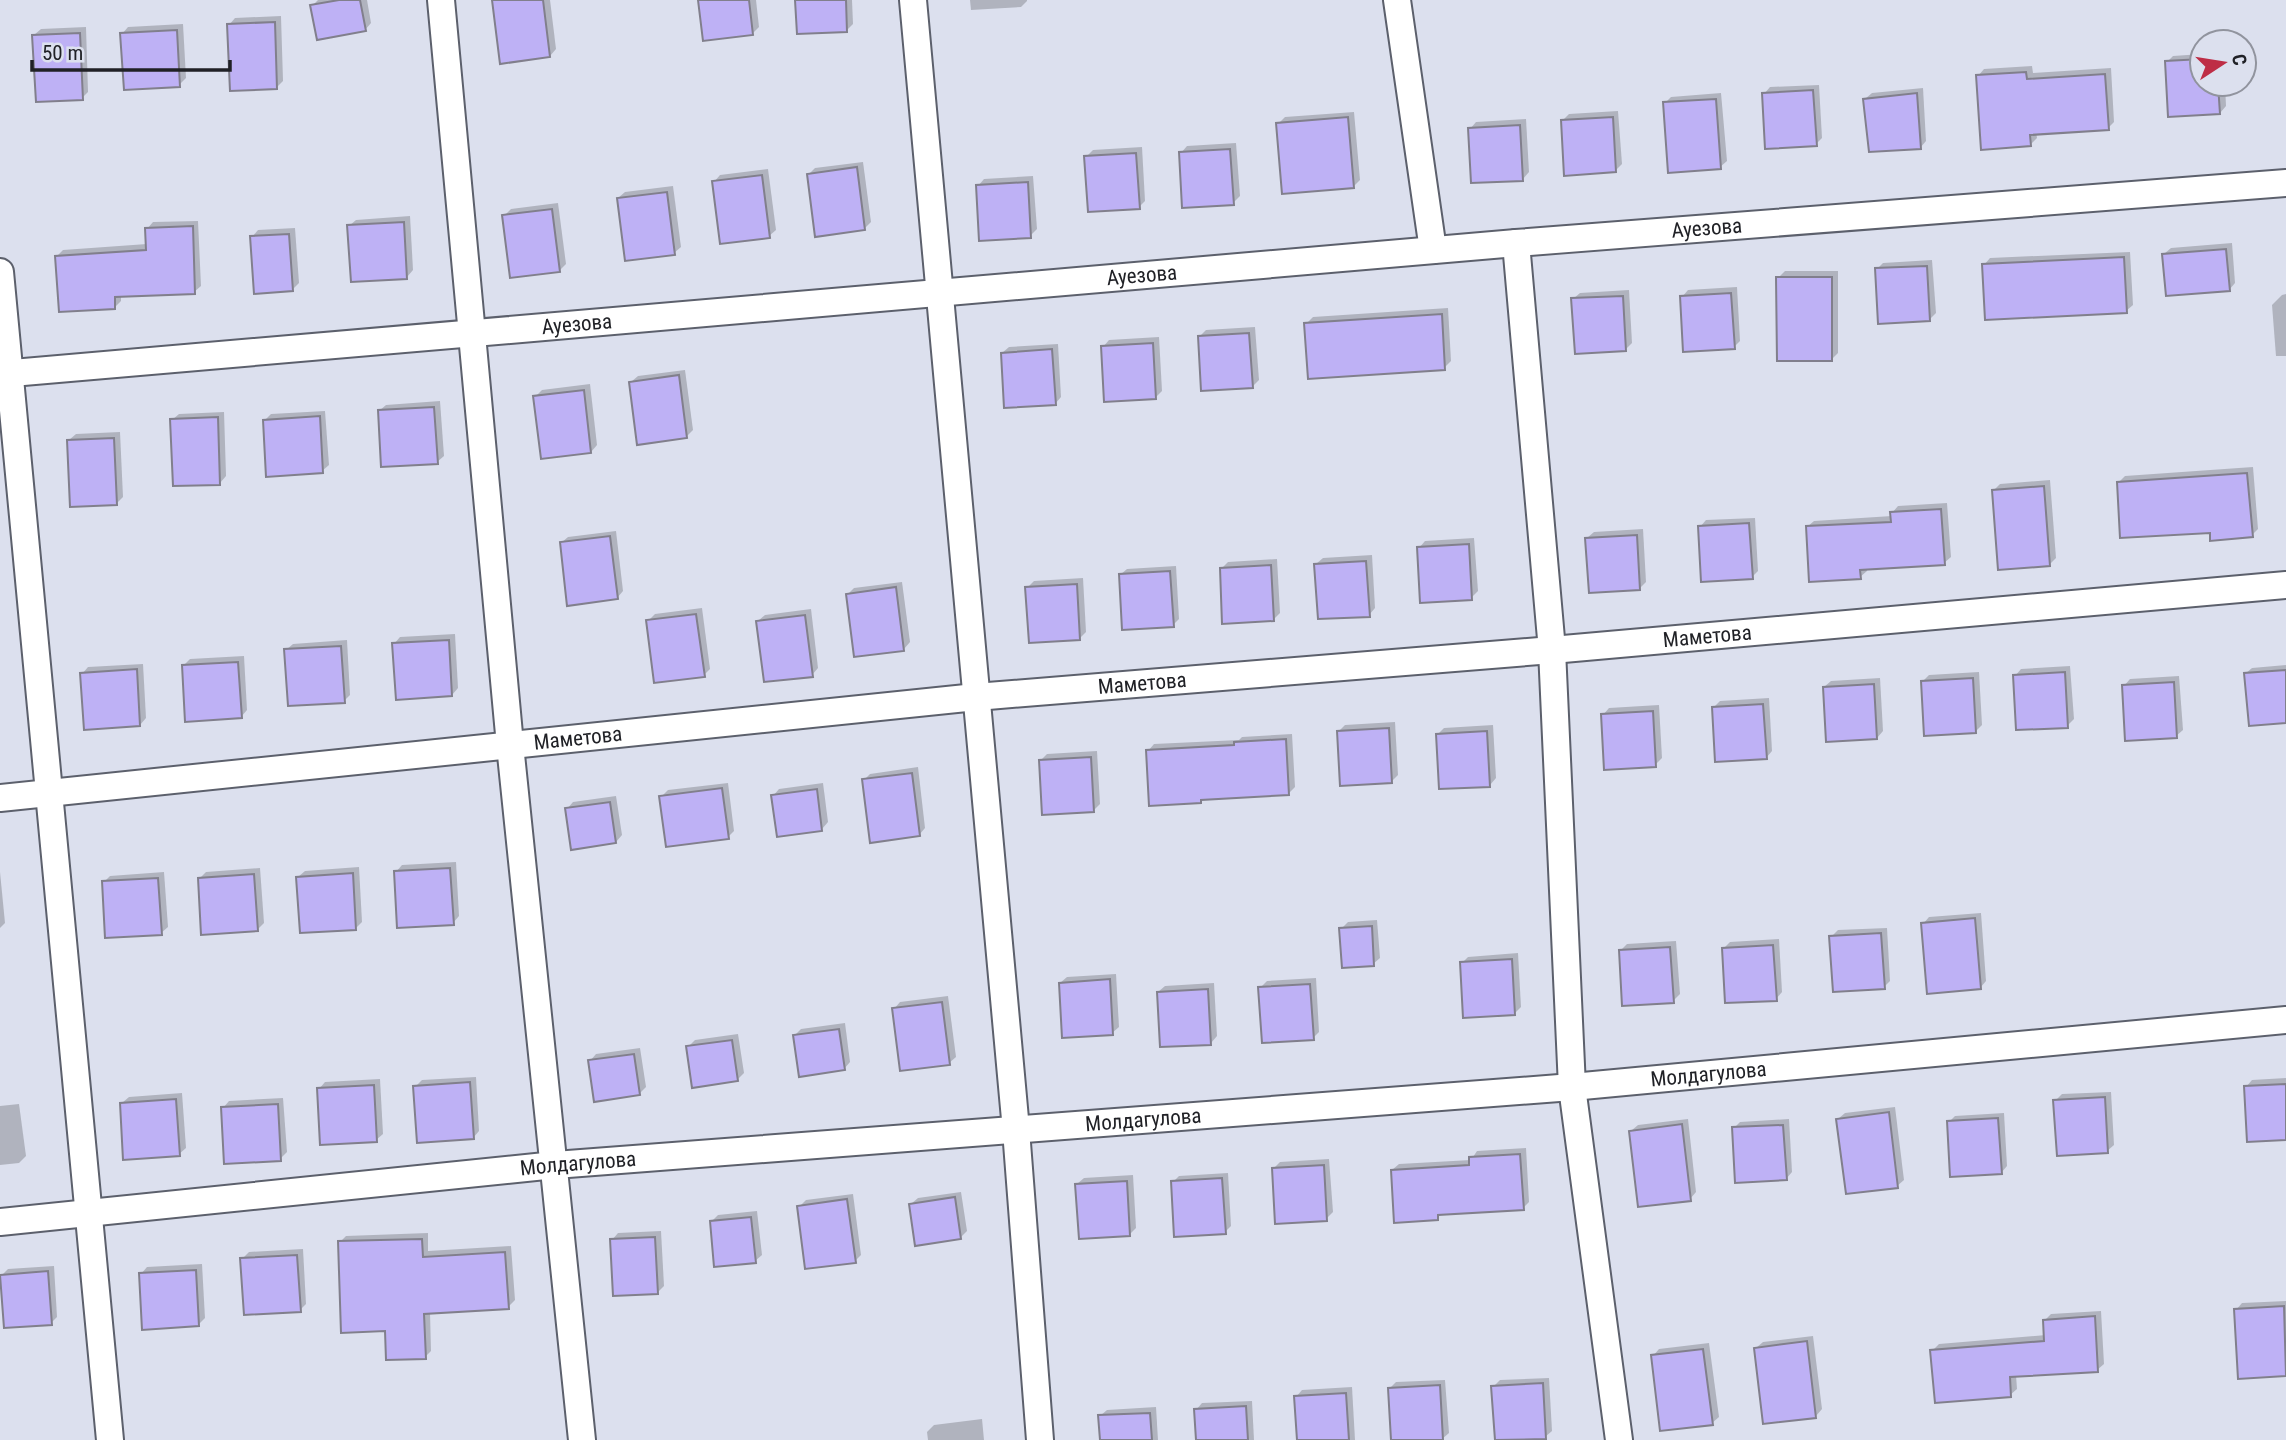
<svg xmlns="http://www.w3.org/2000/svg" width="2286" height="1440" font-family="'Roboto Condensed',sans-serif">
<style>
.shadow{fill:#0003}
.building{fill:#beb1f5;stroke:#817f8c;stroke-width:2}
.lines{fill:none;stroke-linecap:round;stroke-linejoin:round}
.minor-casing{stroke:#5c606c;stroke-width:30}
.minor{stroke:#fff;stroke-width:26}
.labels{text-anchor:middle;stroke-width:7;stroke-linejoin:round;paint-order:stroke}
.street-label{font-size:21px;fill:#202126;stroke:#dce0ee}
</style>
<rect width="100%" height="100%" fill="#dce0ee"/>
<g class="shadow">
<polygon points="318,0 367,0 371,23 365,30 312,6"/>
<polygon points="495,0 550,0 556,49 550,56"/>
<polygon points="700,0 756,0 759,27 753,33"/>
<polygon points="797,0 852,0 853,24 847,30"/>
<polygon points="970,0 1027,0 1027,1 1021,7 971,10"/>
<polygon points="281,16 283,81 277,87 229,25 235,18"/>
<polygon points="183,24 186,78 179,85 122,34 128,27"/>
<polygon points="86,27 88,92 82,98 34,35 41,29"/>
<polygon points="2202,54 2202,84 2225,84 2226,106 2220,113 2167,62 2173,56"/>
<polygon points="2032,66 2033,73 2111,68 2114,122 2108,128 2036,132 2037,138 2030,145 1978,76 1984,69"/>
<polygon points="1819,85 1822,138 1816,144 1764,94 1770,87"/>
<polygon points="1923,88 1926,141 1920,148 1865,99 1872,93"/>
<polygon points="1721,93 1727,161 1720,167 1665,103 1671,97"/>
<polygon points="1618,111 1622,164 1615,171 1562,121 1569,114"/>
<polygon points="1354,112 1360,180 1353,187 1278,124 1285,117"/>
<polygon points="1526,119 1529,172 1523,179 1470,129 1476,122"/>
<polygon points="1236,143 1240,196 1233,203 1181,153 1187,146"/>
<polygon points="1142,147 1145,201 1139,207 1086,157 1093,150"/>
<polygon points="863,162 871,222 864,229 809,174 815,168"/>
<polygon points="768,169 776,230 769,236 714,182 720,175"/>
<polygon points="1033,176 1037,229 1030,236 978,186 984,179"/>
<polygon points="673,186 681,247 674,253 618,198 625,192"/>
<polygon points="558,203 566,264 559,271 504,216 511,209"/>
<polygon points="410,216 413,270 407,277 349,226 356,220"/>
<polygon points="198,221 201,286 194,292 121,295 121,301 115,307 57,256 63,250 147,244 147,229 153,222"/>
<polygon points="295,228 299,283 293,289 252,237 258,230"/>
<polygon points="2232,243 2235,283 2229,290 2164,254 2171,248"/>
<polygon points="2130,252 2133,305 2126,311 1984,265 1990,258"/>
<polygon points="1932,260 1936,313 1929,320 1877,269 1883,263"/>
<polygon points="1785,271 1838,271 1838,353 1832,359 1778,278"/>
<polygon points="1737,287 1740,341 1734,347 1682,297 1688,290"/>
<polygon points="1629,290 1632,343 1625,350 1573,299 1580,293"/>
<polygon points="2286,294 2286,356 2276,356 2272,305 2282,295"/>
<polygon points="1448,308 1451,361 1444,368 1306,324 1313,317"/>
<polygon points="1255,327 1259,380 1252,387 1200,336 1206,330"/>
<polygon points="1159,337 1162,391 1156,397 1103,347 1109,340"/>
<polygon points="1058,344 1061,397 1055,404 1002,353 1009,347"/>
<polygon points="685,370 693,430 686,437 631,382 638,376"/>
<polygon points="590,384 597,445 591,452 535,397 542,390"/>
<polygon points="440,401 444,456 437,462 379,411 386,405"/>
<polygon points="325,411 329,465 322,471 265,420 271,414"/>
<polygon points="224,412 226,476 220,483 172,420 179,414"/>
<polygon points="120,432 123,497 116,504 69,440 76,434"/>
<polygon points="2253,467 2258,529 2252,535 2211,531 2118,483 2125,476"/>
<polygon points="2050,480 2056,558 2049,565 1994,490 2000,484"/>
<polygon points="1947,503 1951,557 1944,563 1866,567 1867,571 1860,577 1807,527 1814,521 1892,516 1892,513 1898,506"/>
<polygon points="1755,518 1758,571 1752,577 1700,527 1706,520"/>
<polygon points="1643,529 1646,582 1639,589 1587,538 1594,532"/>
<polygon points="616,531 623,591 617,598 561,543 568,537"/>
<polygon points="1474,538 1478,591 1471,598 1419,548 1425,541"/>
<polygon points="1372,555 1375,608 1369,615 1316,564 1323,558"/>
<polygon points="1277,559 1280,613 1274,619 1221,569 1228,562"/>
<polygon points="1176,566 1179,619 1173,625 1120,575 1127,569"/>
<polygon points="1083,578 1086,632 1080,638 1027,588 1034,581"/>
<polygon points="902,582 910,642 904,649 848,594 854,588"/>
<polygon points="702,608 710,669 704,675 648,621 655,614"/>
<polygon points="811,609 818,668 812,675 758,621 765,615"/>
<polygon points="455,634 458,688 452,695 394,644 400,637"/>
<polygon points="347,640 350,695 344,701 286,650 293,644"/>
<polygon points="244,656 247,710 241,717 183,666 190,659"/>
<polygon points="143,664 146,718 140,725 82,674 88,667"/>
<polygon points="2286,665 2286,721 2245,674 2252,668"/>
<polygon points="2070,666 2074,719 2067,726 2015,676 2021,669"/>
<polygon points="1979,672 1982,725 1975,732 1923,681 1929,675"/>
<polygon points="2179,676 2183,730 2176,736 2124,686 2130,679"/>
<polygon points="1880,678 1883,731 1877,738 1824,687 1831,681"/>
<polygon points="1769,698 1772,751 1766,758 1714,707 1720,701"/>
<polygon points="1659,705 1662,758 1655,765 1603,715 1609,708"/>
<polygon points="1395,722 1398,775 1391,782 1339,731 1345,725"/>
<polygon points="1493,725 1496,778 1490,785 1438,734 1444,728"/>
<polygon points="1292,734 1295,787 1289,793 1204,798 1200,801 1148,751 1154,744 1239,740 1242,737"/>
<polygon points="1097,751 1100,804 1093,811 1041,760 1047,754"/>
<polygon points="918,767 925,828 919,835 864,780 870,774"/>
<polygon points="728,783 734,831 728,837 661,797 668,790"/>
<polygon points="823,783 828,822 822,829 773,796 779,789"/>
<polygon points="616,796 622,835 616,842 567,809 573,802"/>
<polygon points="456,862 459,916 453,923 396,872 402,865"/>
<polygon points="359,867 362,922 356,928 298,877 305,871"/>
<polygon points="260,868 264,923 257,930 200,878 206,872"/>
<polygon points="0,872 5,923 0,928"/>
<polygon points="164,872 168,927 161,933 104,882 110,876"/>
<polygon points="1981,913 1986,981 1980,988 1923,924 1929,917"/>
<polygon points="1377,920 1380,958 1373,964 1341,929 1348,922"/>
<polygon points="1887,928 1890,981 1884,987 1831,937 1838,930"/>
<polygon points="1779,939 1782,992 1776,999 1724,948 1730,942"/>
<polygon points="1676,941 1680,994 1673,1001 1620,951 1627,944"/>
<polygon points="1518,953 1521,1007 1515,1013 1462,963 1468,957"/>
<polygon points="1116,974 1119,1027 1112,1033 1060,983 1067,977"/>
<polygon points="1316,978 1319,1032 1313,1038 1260,988 1267,981"/>
<polygon points="1214,983 1217,1036 1211,1043 1158,992 1165,986"/>
<polygon points="948,996 956,1057 949,1063 894,1009 900,1002"/>
<polygon points="845,1023 850,1062 844,1069 795,1035 801,1029"/>
<polygon points="738,1034 744,1073 737,1080 688,1047 695,1040"/>
<polygon points="640,1048 646,1087 639,1094 590,1061 596,1054"/>
<polygon points="476,1077 479,1131 473,1138 415,1087 422,1080"/>
<polygon points="2286,1078 2286,1138 2246,1087 2252,1080"/>
<polygon points="380,1079 383,1134 376,1140 319,1089 325,1082"/>
<polygon points="2111,1092 2114,1145 2107,1151 2055,1101 2062,1094"/>
<polygon points="182,1093 186,1148 179,1154 122,1103 129,1097"/>
<polygon points="283,1098 287,1152 280,1159 223,1108 229,1101"/>
<polygon points="19,1104 26,1156 19,1163 0,1165 0,1106"/>
<polygon points="1895,1107 1904,1180 1897,1186 1838,1119 1845,1113"/>
<polygon points="2004,1113 2007,1166 2001,1173 1949,1122 1955,1116"/>
<polygon points="1688,1119 1696,1192 1690,1199 1631,1131 1638,1125"/>
<polygon points="1789,1119 1792,1172 1786,1179 1734,1128 1740,1122"/>
<polygon points="1526,1148 1529,1202 1523,1208 1443,1213 1437,1218 1392,1170 1399,1164 1471,1160 1477,1151"/>
<polygon points="1329,1159 1333,1212 1326,1219 1273,1169 1280,1162"/>
<polygon points="1228,1173 1231,1226 1225,1232 1173,1182 1179,1176"/>
<polygon points="1133,1175 1136,1228 1129,1235 1077,1184 1084,1178"/>
<polygon points="961,1192 967,1231 960,1238 911,1204 918,1198"/>
<polygon points="853,1194 861,1255 855,1261 799,1207 806,1200"/>
<polygon points="757,1211 762,1255 755,1261 711,1222 718,1215"/>
<polygon points="661,1231 664,1286 658,1292 612,1240 618,1233"/>
<polygon points="428,1233 428,1251 511,1246 515,1300 508,1307 430,1312 431,1351 425,1357 387,1329 340,1242 346,1236"/>
<polygon points="303,1249 306,1304 300,1310 242,1259 249,1252"/>
<polygon points="202,1264 205,1318 198,1325 141,1274 147,1267"/>
<polygon points="54,1266 57,1317 51,1323 2,1275 8,1269"/>
<polygon points="2286,1301 2286,1374 2240,1377 2236,1310 2242,1303"/>
<polygon points="2101,1311 2104,1364 2097,1370 2016,1375 2017,1389 2010,1395 1932,1351 1939,1344 2046,1335 2045,1320 2051,1314"/>
<polygon points="1813,1336 1822,1409 1816,1416 1756,1348 1763,1342"/>
<polygon points="1709,1343 1719,1417 1712,1423 1653,1356 1659,1349"/>
<polygon points="1549,1378 1552,1431 1545,1437 1496,1440 1493,1387 1500,1380"/>
<polygon points="1445,1380 1449,1433 1442,1439 1392,1440 1389,1389 1396,1382"/>
<polygon points="1352,1387 1355,1440 1299,1440 1296,1397 1302,1390"/>
<polygon points="1252,1401 1254,1440 1198,1440 1196,1410 1202,1403"/>
<polygon points="1156,1407 1158,1440 1102,1440 1100,1416 1107,1410"/>
<polygon points="982,1419 984,1440 928,1440 927,1432 934,1425"/>
</g>
<g class="building">
<polygon points="339,0 360,0 366,31 317,40 310,5"/>
<polygon points="492,0 543,0 550,57 500,64"/>
<polygon points="698,0 749,0 753,35 703,41"/>
<polygon points="795,0 846,0 847,32 797,34"/>
<polygon points="275,22 277,89 230,91 227,24"/>
<polygon points="177,30 180,87 124,90 120,33"/>
<polygon points="80,33 83,100 36,102 32,35"/>
<polygon points="2202,59 2202,84 2218,84 2220,114 2168,117 2165,61"/>
<polygon points="2026,72 2027,79 2105,74 2109,130 2030,135 2031,146 1981,150 1976,75"/>
<polygon points="1813,90 1817,146 1765,149 1762,93"/>
<polygon points="1917,93 1921,149 1869,152 1863,99"/>
<polygon points="1716,99 1721,169 1668,173 1663,102"/>
<polygon points="1348,117 1354,188 1282,194 1276,123"/>
<polygon points="1613,117 1616,172 1564,176 1561,120"/>
<polygon points="1520,125 1523,181 1471,183 1468,128"/>
<polygon points="1230,149 1234,205 1182,208 1179,152"/>
<polygon points="1136,153 1140,209 1088,212 1084,156"/>
<polygon points="857,167 865,230 815,237 807,174"/>
<polygon points="762,175 770,238 720,244 712,181"/>
<polygon points="1028,182 1031,238 979,241 976,185"/>
<polygon points="667,192 675,255 625,261 617,198"/>
<polygon points="552,209 560,272 510,278 502,215"/>
<polygon points="404,222 407,279 351,282 347,225"/>
<polygon points="193,226 195,294 115,297 115,309 59,312 55,256 146,250 145,228"/>
<polygon points="289,234 293,291 254,294 250,236"/>
<polygon points="2226,249 2230,291 2166,296 2162,254"/>
<polygon points="2124,257 2127,313 1985,320 1982,264"/>
<polygon points="1927,266 1930,321 1878,324 1875,268"/>
<polygon points="1776,277 1832,277 1832,361 1777,361"/>
<polygon points="1731,293 1735,349 1683,352 1680,296"/>
<polygon points="1623,296 1626,351 1575,354 1571,298"/>
<polygon points="1442,314 1445,370 1308,379 1304,323"/>
<polygon points="1249,333 1253,388 1201,391 1198,336"/>
<polygon points="1153,343 1156,399 1104,402 1101,346"/>
<polygon points="1052,349 1056,405 1004,408 1001,353"/>
<polygon points="679,375 687,438 637,445 629,382"/>
<polygon points="584,390 591,453 541,459 533,396"/>
<polygon points="434,407 438,464 381,467 378,410"/>
<polygon points="320,416 323,473 266,477 263,420"/>
<polygon points="218,417 220,485 173,486 170,419"/>
<polygon points="114,438 117,505 70,507 67,440"/>
<polygon points="2247,473 2253,537 2210,541 2210,533 2120,538 2117,482"/>
<polygon points="2044,486 2050,566 1998,570 1992,490"/>
<polygon points="1941,509 1945,565 1860,570 1861,579 1809,582 1806,526 1891,522 1890,512"/>
<polygon points="1749,523 1753,579 1701,582 1698,526"/>
<polygon points="1637,535 1640,590 1589,593 1585,538"/>
<polygon points="610,536 618,599 567,606 560,542"/>
<polygon points="1469,544 1472,600 1420,603 1417,547"/>
<polygon points="1366,561 1370,617 1318,619 1314,564"/>
<polygon points="1271,565 1274,621 1222,624 1220,568"/>
<polygon points="1170,571 1174,627 1122,630 1119,574"/>
<polygon points="1077,584 1080,640 1029,643 1025,587"/>
<polygon points="896,587 904,651 854,657 846,594"/>
<polygon points="696,614 705,677 654,683 646,620"/>
<polygon points="805,615 813,677 764,682 756,621"/>
<polygon points="449,640 452,696 396,700 392,643"/>
<polygon points="341,646 345,703 288,706 284,649"/>
<polygon points="238,662 242,718 185,722 182,665"/>
<polygon points="137,669 140,726 84,730 80,673"/>
<polygon points="2286,670 2286,723 2249,726 2244,673"/>
<polygon points="2065,672 2068,728 2016,730 2013,675"/>
<polygon points="1973,678 1976,733 1924,736 1921,681"/>
<polygon points="2174,682 2177,738 2125,741 2122,685"/>
<polygon points="1874,684 1877,739 1826,742 1823,687"/>
<polygon points="1763,704 1767,759 1715,762 1712,707"/>
<polygon points="1653,711 1656,767 1604,770 1601,714"/>
<polygon points="1389,728 1392,783 1340,786 1337,731"/>
<polygon points="1487,731 1490,787 1439,789 1436,734"/>
<polygon points="1286,739 1289,795 1201,800 1201,803 1149,806 1146,750 1234,745 1234,742"/>
<polygon points="1091,757 1094,812 1042,815 1039,760"/>
<polygon points="912,773 920,836 870,843 862,779"/>
<polygon points="722,788 729,839 666,847 659,796"/>
<polygon points="817,789 822,831 777,837 771,795"/>
<polygon points="610,802 616,843 571,850 565,808"/>
<polygon points="450,868 454,925 397,928 394,871"/>
<polygon points="353,873 356,930 300,933 296,877"/>
<polygon points="254,874 258,931 201,935 198,878"/>
<polygon points="158,878 162,935 105,938 102,881"/>
<polygon points="1975,918 1981,989 1927,994 1921,923"/>
<polygon points="1372,926 1374,966 1342,968 1339,928"/>
<polygon points="1881,933 1885,989 1833,992 1829,936"/>
<polygon points="1773,945 1777,1001 1725,1003 1722,948"/>
<polygon points="1670,947 1674,1003 1622,1006 1619,950"/>
<polygon points="1512,959 1515,1015 1463,1018 1460,962"/>
<polygon points="1110,979 1113,1035 1062,1038 1059,983"/>
<polygon points="1310,984 1314,1040 1262,1043 1258,987"/>
<polygon points="1208,989 1211,1045 1160,1047 1157,992"/>
<polygon points="942,1002 950,1065 900,1071 892,1008"/>
<polygon points="839,1029 845,1070 799,1077 793,1035"/>
<polygon points="732,1040 738,1081 692,1088 686,1046"/>
<polygon points="634,1054 640,1095 594,1102 588,1060"/>
<polygon points="470,1082 474,1139 417,1143 413,1086"/>
<polygon points="2286,1084 2286,1140 2247,1142 2244,1086"/>
<polygon points="374,1085 377,1142 320,1145 317,1088"/>
<polygon points="2105,1097 2108,1153 2057,1156 2053,1100"/>
<polygon points="176,1099 180,1156 123,1160 120,1103"/>
<polygon points="278,1104 281,1161 224,1164 221,1107"/>
<polygon points="1889,1112 1898,1188 1846,1194 1836,1119"/>
<polygon points="1998,1118 2002,1174 1950,1177 1947,1121"/>
<polygon points="1682,1124 1691,1201 1638,1207 1629,1131"/>
<polygon points="1783,1125 1787,1180 1735,1183 1732,1127"/>
<polygon points="1520,1154 1524,1210 1438,1215 1438,1220 1394,1223 1391,1170 1469,1165 1469,1157"/>
<polygon points="1324,1165 1327,1221 1275,1224 1272,1168"/>
<polygon points="1222,1178 1226,1234 1174,1237 1171,1181"/>
<polygon points="1127,1181 1130,1236 1079,1239 1075,1184"/>
<polygon points="955,1197 961,1239 915,1246 909,1204"/>
<polygon points="847,1199 856,1263 805,1269 797,1206"/>
<polygon points="751,1217 756,1263 714,1267 710,1221"/>
<polygon points="655,1237 658,1294 613,1296 610,1239"/>
<polygon points="422,1239 423,1257 505,1252 509,1309 424,1314 426,1359 386,1360 385,1331 341,1333 338,1241"/>
<polygon points="297,1255 301,1312 244,1315 240,1258"/>
<polygon points="196,1270 199,1326 142,1330 139,1273"/>
<polygon points="48,1271 52,1325 4,1328 0,1275"/>
<polygon points="2284,1306 2286,1376 2238,1379 2234,1309"/>
<polygon points="2095,1316 2098,1372 2010,1377 2011,1397 1935,1403 1930,1350 2044,1341 2043,1320"/>
<polygon points="1807,1341 1816,1418 1763,1424 1754,1348"/>
<polygon points="1703,1349 1713,1425 1660,1431 1651,1355"/>
<polygon points="1543,1383 1546,1439 1495,1440 1491,1386"/>
<polygon points="1440,1385 1443,1440 1391,1440 1388,1388"/>
<polygon points="1346,1393 1349,1440 1297,1440 1294,1396"/>
<polygon points="1246,1406 1248,1440 1196,1440 1194,1409"/>
<polygon points="1150,1413 1152,1440 1100,1440 1098,1415"/>
</g>
<g class="lines">
<g class="minor-casing">
<g id="minor">
<polyline points="441,0 510,745 582,1440"/>
<polyline points="913,0 1016,1130 1040,1440"/>
<polyline points="1397,0 1433,250"/>
<polyline points="1516,243 1552,650 1572,1087 1619,1440"/>
<polyline points="0,272 110,1440"/>
<path id="s1" d="M0 374 1516 243 2286 183"/>
<path id="s2" d="M0 798 976 697 1552 650 2286 585"/>
<path id="s3" d="M0 1222 555 1165 1572 1087 2286 1020"/>
</g>
</g>
<use href="#minor" class="minor"/>
</g>
<g class="labels">
<g class="street-label">
<text dy="7" stroke="none"><textPath href="#s1" startOffset="1713">Ауезова</textPath></text>
<text dy="7" stroke="none"><textPath href="#s1" startOffset="1146">Ауезова</textPath></text>
<text dy="7" stroke="none"><textPath href="#s1" startOffset="579">Ауезова</textPath></text>
<text dy="7" stroke="none"><textPath href="#s2" startOffset="1715">Маметова</textPath></text>
<text dy="7" stroke="none"><textPath href="#s2" startOffset="1148">Маметова</textPath></text>
<text dy="7" stroke="none"><textPath href="#s2" startOffset="581">Маметова</textPath></text>
<text dy="7" stroke="none"><textPath href="#s3" startOffset="1715">Молдагулова</textPath></text>
<text dy="7" stroke="none"><textPath href="#s3" startOffset="1148">Молдагулова</textPath></text>
<text dy="7" stroke="none"><textPath href="#s3" startOffset="581">Молдагулова</textPath></text>
</g>
</g>
<g transform="translate(2223 63) rotate(78)"><circle r="33" fill="#dce0ee" stroke="#91949e" stroke-width="2"/>
<path d="M0-5L12 26L0 18L-12 26Z" fill="#be2d46"/>
<text y="-10" font-size="19" font-weight="bold" text-anchor="middle" fill="#202126">С</text>
</g>
<path d="M32 60v10h198v-10" fill="none" stroke="#202126" stroke-width="3.5"/>
<text x="42" y="60" font-size="21" fill="#202126" stroke="#dce0ee" stroke-width="5" paint-order="stroke">50 m</text>
</svg>
